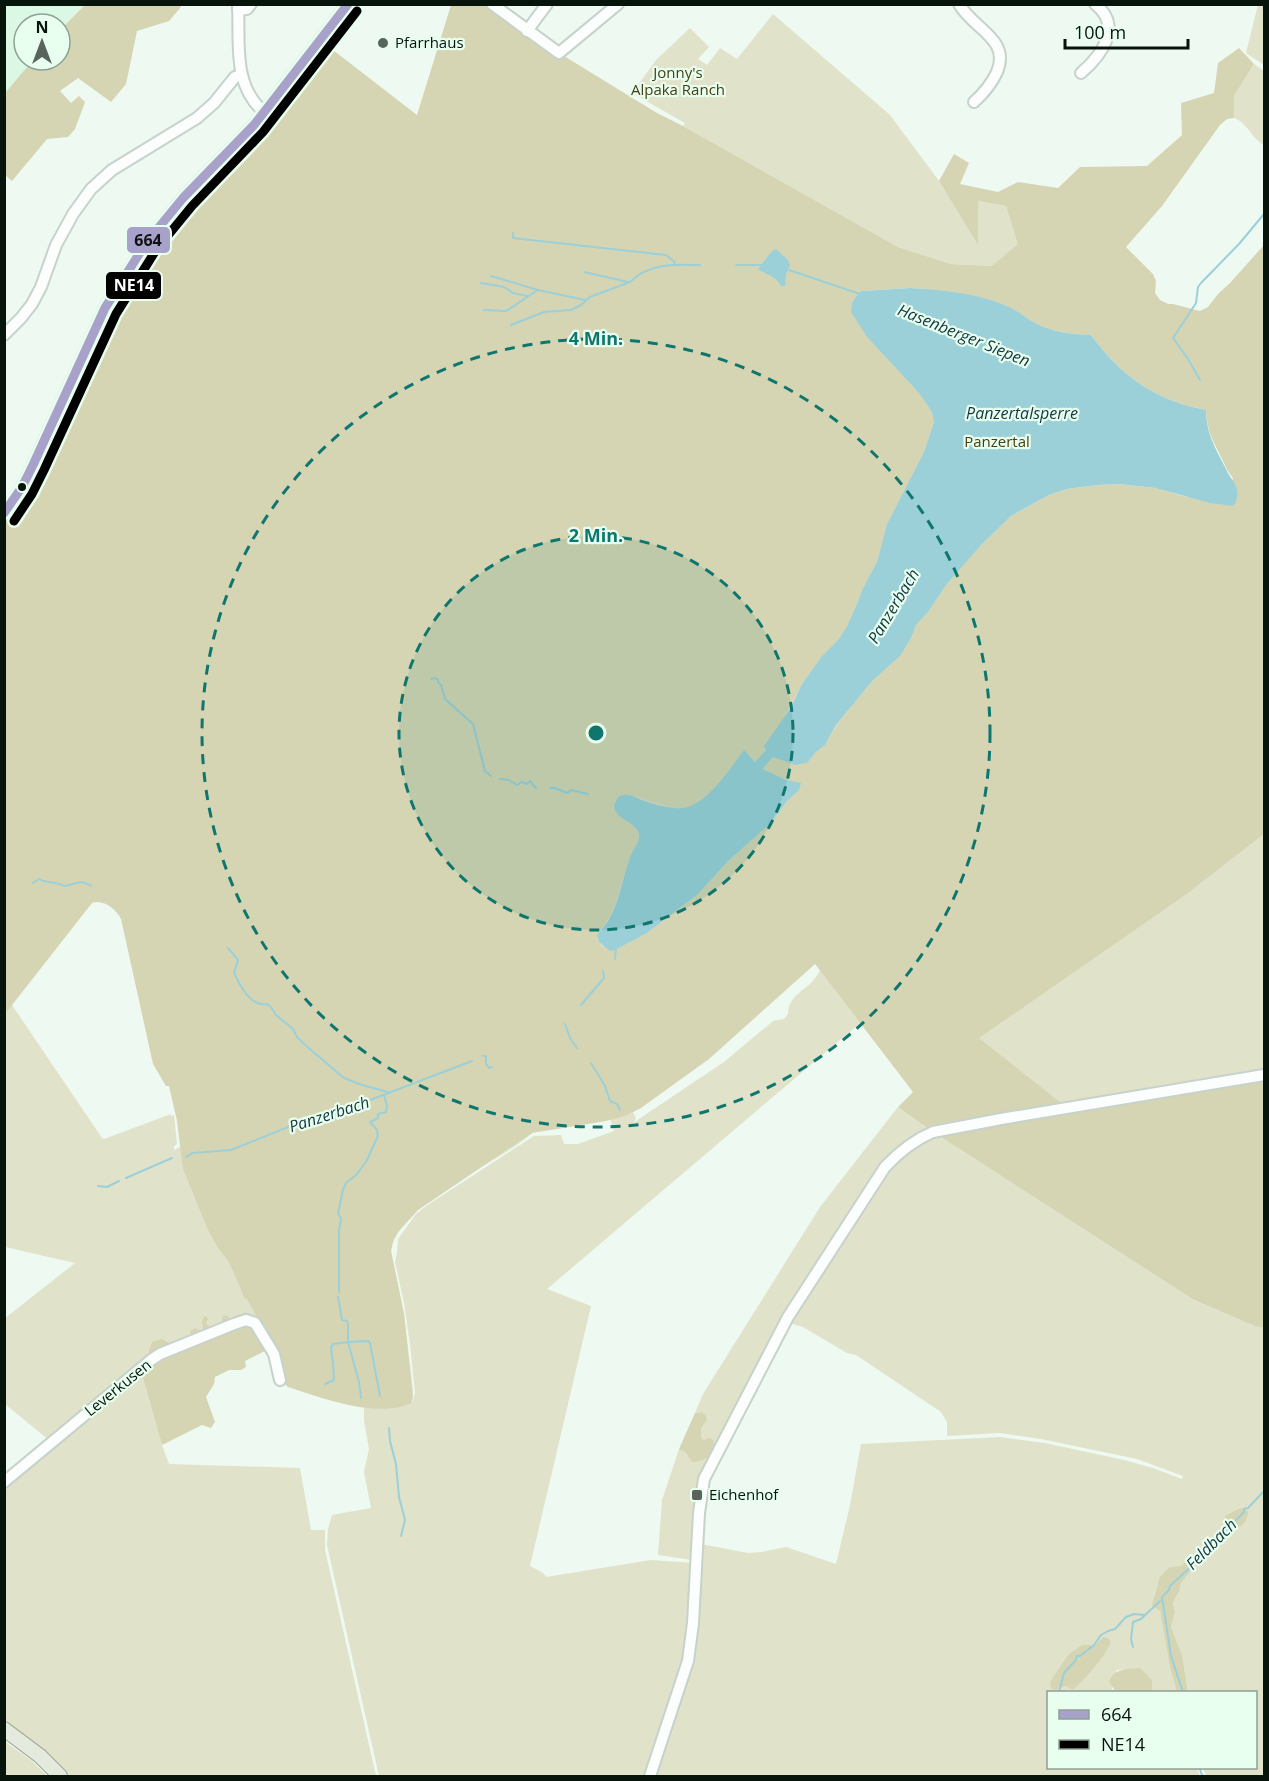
<svg xmlns="http://www.w3.org/2000/svg" width="1269" height="1781" font-family="'Open Sans',sans-serif">
<style>
.built{fill:#dbf8e5}
.green{fill:#e1e2ca;fill-rule:evenodd}
.forest{fill:#d6d5b3;fill-rule:evenodd}
.water{fill:#9bd0d9}
.lines{fill:none;stroke-linecap:round;stroke-linejoin:round}
.stream{stroke:#9bd0d9;stroke-width:2}
.minor-casing{stroke:#c6d2ca;stroke-width:14}
.major-casing{stroke:#9eaa95;stroke-width:16}
.minor{stroke:#fcfefd;stroke-width:10}
.major{stroke:#e4eade;stroke-width:14}
.bus-1-casing{stroke:#e8feef;stroke-width:14}
.bus-2-casing{stroke:#e8feef;stroke-width:14}
.bus-1{stroke:#a8a2ca;stroke-width:9}
.bus-2{stroke:#000;stroke-width:9}
.ring{fill:none;stroke:#0f766e;stroke-width:3;stroke-dasharray:10 8}
.poi-dot{fill:#58645c;stroke:#e8feef;stroke-width:2}
.bus-dot{fill:#07140c;stroke:#e8feef;stroke-width:2}
.labels{text-anchor:middle;stroke-width:4.5;stroke-linejoin:round;paint-order:stroke}
.poi-label{font-size:15px;fill:#07140c;stroke:#e8feef;text-anchor:start}
.park-label{font-size:15px;fill:#473e12;stroke:#e8feef}
.street-label{font-size:15px;fill:#07140c;stroke:#e8feef}
.water-label{font-size:16px;font-style:italic;fill:#14373f;stroke:#e8feef}
.centre{fill:#0f766e;stroke:#e8feef;stroke-width:3}
.ring-label{font-size:18px;text-anchor:middle;font-weight:bold;fill:#0f766e;stroke:#e8feef;stroke-width:4.5;stroke-linejoin:round;paint-order:stroke}
.line-badge{stroke:#e8feef;stroke-width:2}
.badge-label{font-size:16px;text-anchor:middle;font-weight:bold;fill:#fff}
.pale-badge-label{font-size:16px;text-anchor:middle;font-weight:bold;fill:#111}
</style>
<rect width="100%" height="100%" fill="#edf9f1"/>
<polygon class="built" points="5,5 85,5 60,30 60,24 24,24 24,60 33,60 5,93"/>
<g class="green">
<polygon points="1258,5 1264,5 1264,65 1246,53"/>
<polygon points="773,14 890,115 939,181 978,244 978,201 1006,206 1019,244 993,266 951,264 898,247 683,126 685,123 632,93 656,60 690,28 709,47 698,59 707,65 720,48 737,59"/>
<path d="M1254 64 1264 71V145C1252 139 1248 123 1234 118V96Z"/>
<path d="M963 279 1118 367 618 1084 636 1118 633 1123 724 1062 773 1021 784 1019 788 1014C788 992 812 990 820 970L860 1023 547 1289 591 1306 530 1566 543 1573 546 1577 651 1560 694 1563 689 1644 648 1776H379L327 1545 328 1529 332 1515 371 1508 364 1472 369 1449 364 1421V1402L265 1328 255 1316 222 1323 214 1330 210 1328 148 1359 50 1441 5 1404 4 1319 75 1263 5 1247 4 1014 12 1005 102 1138 104 1139 171 1114V1116L174 1115 177 1144 174 1146V1150L190 1142 793 329ZM589 1079 602 1095 614 1131 578 1144H564L561 1135 534 1136 426 1206 416 1214 398 1239 397 1253 395 1262 404 1303 410 1344 415 1393 412 1404 413 1391 404 1314 391 1251C399 1204 489 1167 525 1139 548 1121 568 1098 589 1079Z"/>
<polygon points="1264,834 1264,1071 1062,1104 978,1038 1187,894"/>
<polygon points="898,1107 930,1130 879,1172 706,1467 692,1560 658,1555 662,1500 679,1449 685,1452 687,1456 703,1440 701,1437 701,1429 707,1420 701,1412 695,1413 703,1394 820,1207"/>
<path d="M936 1134 1194 1300 1257 1327H1264V1776H1206L1203 1768H1256V1692H1188L1182 1655 1171 1627 1175 1612 1173 1602 1179 1592 1181 1583 1196 1565 1169 1567 1159 1578 1154 1595 1160 1611 1170 1668 1177 1692H1152V1691L1140 1668 1117 1670 1112 1689 1116 1692H1048V1768H1197L1200 1776H653L688 1673 701 1544 748 1553 761 1552 786 1547 836 1564 850 1505 861 1444 1000 1437 1045 1443 1124 1460 1153 1468 1182 1479 1183 1476 1137 1459 1041 1439 1000 1433 947 1436V1422L941 1412 856 1355 847 1353 803 1327 789 1323 880 1179 900 1156ZM1103 1637 1073 1690 1065 1686 1082 1645H1095Z"/>
<polygon points="141,1371 162,1445 169,1464 300,1468 311,1530 325,1530 325,1550 376,1776 67,1776 62,1771 5,1723 5,1485"/>
<polygon points="4,1741 32,1761 47,1776 5,1776"/>
</g>
<g class="forest">
<polygon points="178,4 181,7 169,21 137,31 126,84 111,102 78,78 60,91 71,103 79,96 85,102 75,129 68,137 47,139 12,181 5,175 5,93 33,60 60,60 60,30 85,5"/>
<path d="M451 5H492L559 53 657 113 683 126 898 247 951 264 992 266 1018 244 1006 206 978 201V245L939 181 954 154 969 163 960 184 998 192 1018 182 1058 188 1080 167 1147 166 1182 135 1181 103 1214 93 1218 63 1239 48 1254 64 1234 96V118L1227 119 1220 125 1162 206 1126 247 1153 274 1156 281 1155 293 1160 300 1168 304H1173L1200 311 1208 307 1218 294 1230 283 1264 245V834L1187 894 979 1038 1070 1110 1264 1080V1327H1257L1194 1300 933 1132 898 1107 913 1092 815 964 709 1059 641 1108 625 1116 606 1121 532 1133 418 1210 398 1232 393 1241 391 1251 404 1314 413 1397 411 1403C377 1419 322 1398 288 1387L280 1380 273 1346 247 1299H245L229 1262 218 1248 208 1230 183 1169 177 1121 169 1086H166L153 1064 121 919C116 909 103 899 92 903L5 1014V514L94 331 146 243 254 125 320 40 417 115ZM909 288C942 290 979 293 1009 307 1018 311 1025 317 1033 322 1051 332 1070 334 1091 335 1122 377 1155 400 1206 410 1207 434 1214 441 1223 461 1226 468 1228 472 1233 478L1224 505 1183 496 1155 488 1119 484 1098 485 1067 489 1049 495 1011 516 982 544 946 585 928 612 916 625 911 638 900 656 872 681 855 702 837 725 825 745 816 752 807 763 795 765 773 757 762 768 786 780 799 790 787 801 771 823 728 861 698 894 647 933 615 950 602 946 597 939C601 927 610 919 614 907 621 889 624 871 632 854 634 848 639 844 639 837 638 820 613 821 615 801 636 793 635 798 655 803 663 805 673 809 682 808 707 807 730 769 744 750L755 762 766 750 802 684 822 656 839 639 847 626 857 604 863 588 877 562 887 524 924 452 934 422 932 412 919 393 867 337 852 303 856 296 861 291Z"/>
<polygon points="223,1315 228,1316 231,1322 249,1324 269,1349 245,1361 246,1367 241,1370 229,1370 215,1377 214,1384 206,1397 215,1422 211,1428 202,1425 162,1445 141,1371 148,1359 149,1350 152,1342 162,1339 173,1345 191,1338 190,1331 195,1328 201,1331 203,1329 202,1322 204,1316 206,1316 208,1319 206,1323 210,1328 223,1327 222,1320"/>
<path d="M702 1412 706 1416 707 1420 701 1429V1437L703 1440 710 1438 714 1441C714 1456 706 1461 692 1462L685 1452 679 1449 695 1413Z"/>
<path d="M1242 1508 1248 1511C1248 1522 1241 1528 1231 1531L1225 1521V1516L1236 1510Z"/>
<polygon points="1191,1559 1195,1560 1196,1565 1181,1583 1179,1592 1173,1602 1175,1612 1171,1627 1182,1655 1188,1692 1177,1692 1170,1668 1160,1611 1152,1605 1159,1578 1169,1567 1180,1566"/>
<path d="M1103 1637 1108 1638 1111 1642C1103 1660 1087 1676 1073 1690L1065 1686 1056 1690 1051 1689 1050 1682 1069 1654 1082 1645H1095Z"/>
<path d="M1140 1668 1152 1680V1692H1116L1109 1682C1114 1668 1127 1669 1140 1668Z"/>
</g>
<g class="water">
<path d="M776 249 788 260 790 265 786 274 785 286H781C776 276 766 275 758 269L772 251Z"/>
<path d="M910 288C942 290 979 293 1009 307 1018 311 1025 317 1033 322 1051 332 1070 334 1091 335 1122 377 1155 400 1206 410 1206 419 1208 430 1211 438 1215 449 1221 459 1226 469 1232 483 1242 486 1235 504L1232 506 1224 505 1210 503 1155 488 1119 484 1098 485 1067 489 1049 495 1011 516 982 544 946 585 928 612 916 625 911 638 900 656 872 681 855 702 836 725 825 745 816 752 807 763 795 765 773 757 764 767 763 769 786 780 801 783 799 790 787 801 771 823 728 861 698 894 647 933 615 950 610 951 599 942 597 936C600 930 605 926 608 921 619 904 623 875 631 855 634 848 640 842 639 834 636 820 605 817 617 799 618 797 621 795 624 795 630 794 636 798 642 800 654 804 670 809 682 808 707 806 730 768 744 750L755 762 766 750 764 746 790 709 802 684 822 656 839 639 847 626 857 604 863 588 877 562 887 524 924 452 934 422 932 412 919 393 867 337 851 312 852 303 856 296 861 291Z"/>
</g>
<g class="lines">
<g class="stream">
<polyline points="513,233 513,238 666,255 675,262 674,264"/>
<polyline points="736,265 763,265"/>
<polyline points="786,269 860,294"/>
<polyline points="584,272 628,282"/>
<polyline points="491,276 538,290 585,300"/>
<polyline points="481,283 504,287 513,293 527,296"/>
<polyline points="484,310 506,311 538,290"/>
<path d="M511 325 544 312 571 310 581 305 590 297 630 282C649 263 675 264 700 265"/>
<polyline points="1200,380 1188,359 1173,338 1196,303 1198,287 1201,283 1239,244 1264,214"/>
<polyline points="431,679 436,678 438,680 438,682 441,685 445,699 473,724 485,771 491,776"/>
<polyline points="500,779 509,780 517,785 522,782 527,784 530,781 536,788"/>
<polyline points="550,788 555,788 567,793 571,790 588,794"/>
<path d="M33 883 39 879C48 884 55 881 64 886 76 885 79 878 91 886"/>
<path d="M228 948 238 960 234 973C240 985 250 1007 267 1004L271 1007 276 1015 293 1029 297 1037 304 1044 344 1078 362 1085 388 1092"/>
<polyline points="615,959 616,948"/>
<polyline points="581,1005 604,978 603,971"/>
<polyline points="565,1024 570,1038 577,1048"/>
<polyline points="483,1056 486,1056 486,1064 489,1068 492,1067"/>
<polyline points="591,1063 605,1086 610,1101 617,1104 620,1110"/>
<polyline points="186,1157 192,1153 231,1150 313,1117 323,1118 472,1061"/>
<polyline points="126,1178 172,1158"/>
<polyline points="98,1186 107,1187 119,1181"/>
<polyline points="339,1292 339,1231 341,1219 338,1213 343,1190 346,1183 356,1175 366,1162 378,1136 377,1130 370,1122 378,1118 378,1114 386,1112 387,1106 384,1095"/>
<polyline points="338,1297 342,1320 347,1321 348,1324 348,1342 368,1341 370,1343 380,1396"/>
<polyline points="325,1384 334,1380 333,1363 331,1348 333,1344 348,1342 359,1382 361,1398"/>
<polyline points="389,1428 390,1441 396,1464 399,1497 405,1520 401,1536"/>
<polyline points="1133,1647 1131,1639 1133,1622 1141,1619 1160,1601"/>
<polyline points="1059,1692 1064,1673 1076,1660 1077,1656 1080,1656 1094,1645 1101,1635 1108,1631 1115,1629 1126,1617 1134,1614 1144,1615"/>
<polyline points="1183,1692 1171,1656 1162,1597 1169,1590 1170,1586 1194,1564 1244,1512 1244,1509 1248,1508 1264,1491"/>
<polyline points="1200,1768 1201,1773 1203,1776"/>
</g>
<g class="minor-casing">
<g id="minor">
<path d="M238 4C240 42 232 85 264 112"/>
<polyline points="492,4 559,53 618,4"/>
<path d="M959 4C973 29 1011 39 997 72 991 85 984 93 974 102"/>
<polyline points="238,10 247,9 251,4"/>
<polyline points="527,31 547,4"/>
<path d="M1081 73C1102 55 1123 26 1095 4"/>
<polyline points="4,335 21,318 32,304 41,287 56,245 73,214 91,189 112,170 197,118 214,103 235,77 241,75"/>
<polyline points="4,514 22,487 33,465 105,308 146,243 183,198 254,125 348,4"/>
<polyline points="4,1482 151,1360 160,1354 234,1324 246,1320 255,1323 274,1354 280,1380"/>
<path d="M650 1776 688 1661 693 1623 699 1513 704 1479 788 1317 885 1167C899 1152 914 1140 933 1132L1001 1119 1264 1075"/>
</g>
</g>
<g class="major-casing">
<polyline id="major" points="4,1729 40,1756 60,1776"/>
</g>
<use href="#minor" class="minor"/>
<use href="#major" class="major"/>
<g class="bus-1-casing">
<polyline id="bus-1" points="4,513 22,487 33,465 105,308 146,243 183,198 254,125 348,4"/>
</g>
<g class="bus-2-casing">
<polyline id="bus-2" points="14,521 32,494 44,470 116,314 156,250 192,206 263,132 357,11"/>
</g>
<use href="#bus-1" class="bus-1"/>
<use href="#bus-2" class="bus-2"/>
</g>
<circle cx="596" cy="733" r="197" fill="#0f766e" fill-opacity=".12"/>
<g class="ring">
<circle cx="596" cy="733" r="197"/>
<circle cx="596" cy="733" r="394"/>
</g>
<g class="poi-dot">
<circle cx="383" cy="43" r="6"/>
<rect x="691" y="1489" width="12" height="12" rx="3"/>
</g>
<circle class="bus-dot" cx="22" cy="487" r="5"/>
<g class="labels">
<g class="poi-label">
<text x="395" y="48">Pfarrhaus</text>
<text x="709" y="1500">Eichenhof</text>
</g>
<g class="park-label">
<text x="678" y="78">Jonny's<tspan x="678" dy="17">Alpaka Ranch</tspan></text>
<text x="997" y="447">Panzertal</text>
</g>
<g class="street-label">
<text transform="translate(118 1388) rotate(-39)" y="5">Leverkusen</text>
</g>
<g class="water-label">
<text transform="translate(964 335) rotate(22)" y="6">Hasenberger Siepen</text>
<text x="1022" y="419">Panzertalsperre</text>
<text transform="translate(893 606) rotate(-59)" y="6">Panzerbach</text>
<text transform="translate(329 1114) rotate(-18)" y="6">Panzerbach</text>
<text transform="translate(1211 1544) rotate(-45)" y="6">Feldbach</text>
</g>
</g>
<circle cx="596" cy="733" r="9" class="centre"/>
<g class="ring-label">
<text x="596" y="345">4 Min.</text>
<text x="596" y="542">2 Min.</text>
</g>
<g class="line-badge">
<rect x="126" y="226" width="45" height="28" rx="6" fill="#a8a2ca"/>
<rect x="105" y="271" width="57" height="29" rx="6" fill="#000"/>
</g>
<g class="badge-label">
<text x="134" y="291">NE14</text>
</g>
<g class="pale-badge-label">
<text x="148" y="246">664</text>
</g>
<rect width="1269" height="1781" fill="none" stroke="#07140c" stroke-width="12"/>
<rect x="1047" y="1691" width="210" height="78" fill="#e8feef" stroke="#8ea094" stroke-width="1.5"/>
<rect x="1059" y="1710" width="30" height="9" fill="#a8a2ca" stroke="#8ea094" stroke-width="1.5"/>
<text x="1101" y="1721" font-size="18" fill="#07140c">664</text>
<rect x="1059" y="1740" width="30" height="9" fill="#000000" stroke="#8ea094" stroke-width="1.5"/>
<text x="1101" y="1751" font-size="18" fill="#07140c">NE14</text>
<g transform="translate(42 42)"><circle r="28" fill="#e8feef" stroke="#8ea094" stroke-width="1.5"/>
<path d="M0-4.5L10 22L0 15L-10 22Z" fill="#58645c"/>
<text y="-9" font-size="16" font-weight="bold" text-anchor="middle" fill="#07140c">N</text>
</g>
<path d="M1065 39v9h123v-9" fill="none" stroke="#07140c" stroke-width="3"/>
<text x="1074" y="39" font-size="18" fill="#07140c" stroke="#e8feef" stroke-width="4.5" paint-order="stroke">100 m</text>
</svg>
